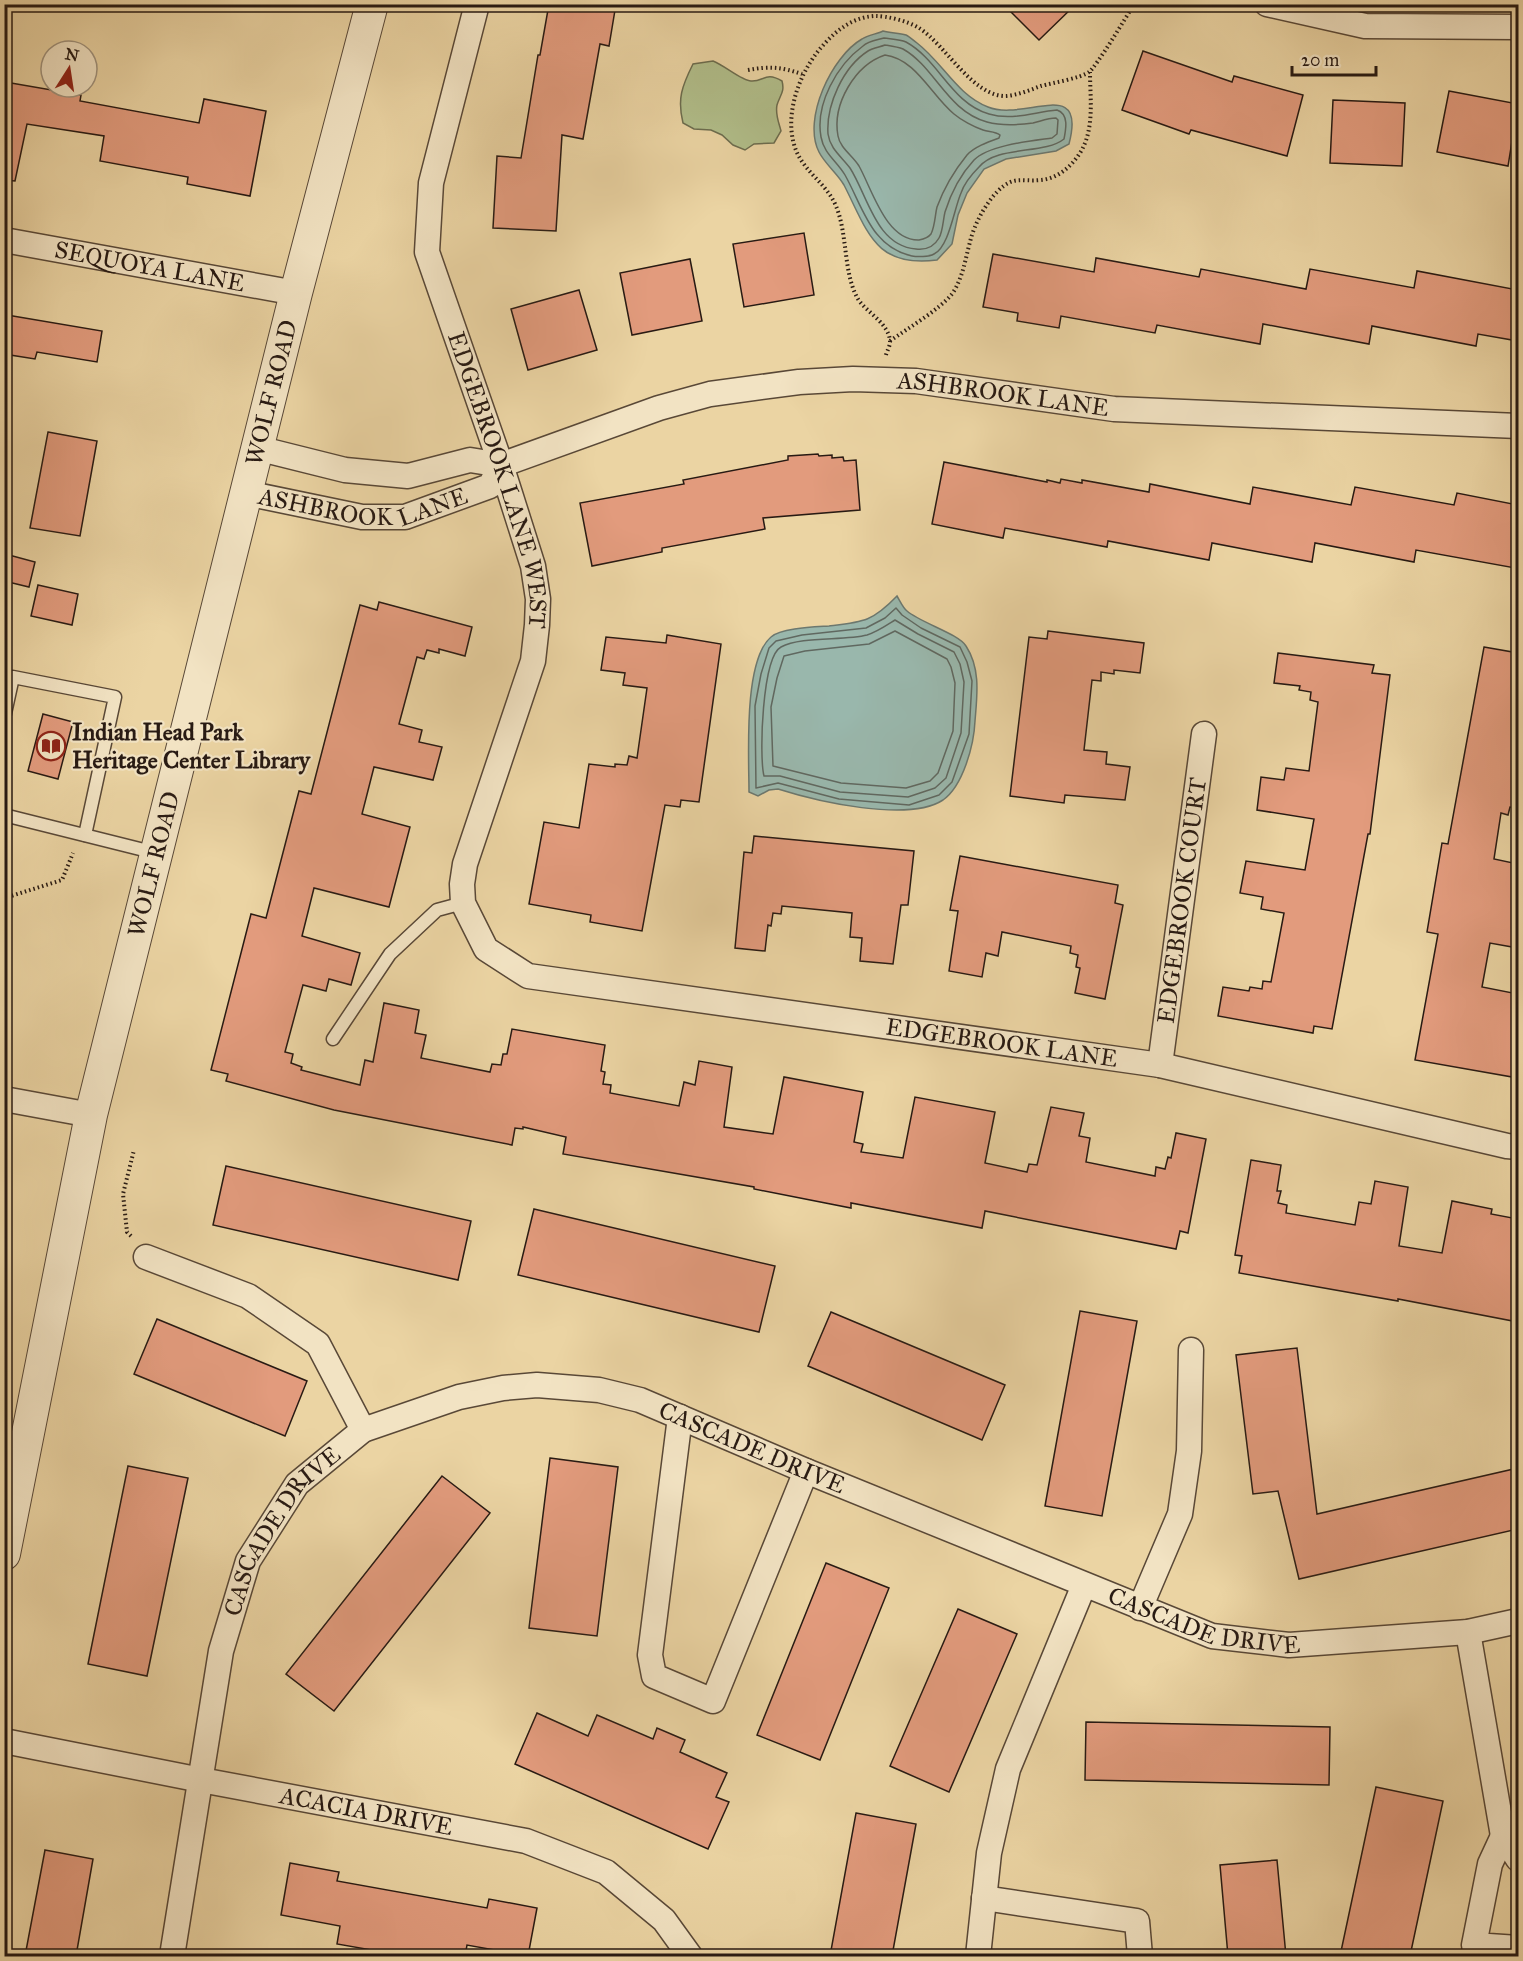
<svg xmlns="http://www.w3.org/2000/svg" width="1523" height="1961" font-family="'IM FELL Great Primer',serif">
<style>
.green{fill:#b1be8a;stroke:#6c6c4e;stroke-width:1.5}
.water{fill:#99b7ac;stroke:#6c786f;stroke-width:1.5}
.lines{fill:none;stroke-linecap:round;stroke-linejoin:round}
.shore{stroke:#606860;stroke-width:1.5}
.building{fill:#e29b7d;stroke:#281a13;stroke-width:1.5}
.service-casing{stroke:#594837;stroke-width:15}
.minor-casing{stroke:#594837;stroke-width:27}
.tertiary-casing{stroke:#594837;stroke-width:34}
.path{stroke:#281a13;stroke-width:4;stroke-dasharray:1.5 3;stroke-linecap:butt}
.service{stroke:#f2e3c3;stroke-width:12}
.minor{stroke:#f2e3c3;stroke-width:24}
.tertiary{stroke:#f2e3c3;stroke-width:32}
.labels{text-anchor:middle;stroke-width:4.5;stroke-linejoin:round;paint-order:stroke}
.street-label{font-size:24px;fill:#281a13;stroke:#f2e3c3}
.poi-label{font-size:24px;font-weight:bold;fill:#281a13;stroke:#f2e3c3;text-anchor:start}
</style>
<rect width="100%" height="100%" fill="#ebd4a3"/>
<filter id="stains"><feTurbulence type="fractalNoise" baseFrequency=".00333" numOctaves="4"/><feColorMatrix values="0 0 0 0 .2 0 0 0 0 .09 0 0 0 0 .02 0 0 0 .5 -.17"/></filter>
<radialGradient id="worn" r=".72"><stop offset=".6" stop-color="#630" stop-opacity="0"/><stop offset="1" stop-color="#630" stop-opacity=".3"/></radialGradient>
<path class="green" d="M713 61C724 65 742 81 751 81 764 82 765 71 782 81 785 92 780 95 777 105 775 114 779 123 781 131L774 143 754 144 745 150 733 145 722 135 711 130 694 129 683 123C677 99 682 86 693 64Z"/>
<g class="water">
<path d="M883 31C891 33 899 33 906 35 910 37 914 41 917 43 943 63 957 95 988 107 1024 122 1087 75 1069 144L1056 151 1006 159 984 169 967 193 958 215 952 244 937 260C875 268 868 232 844 185 837 173 825 164 819 152 802 119 832 56 862 39 868 35 877 34 883 31Z"/>
<path d="M897 596C900 601 903 608 907 611 921 623 959 634 966 646 981 669 977 696 975 721 974 745 963 786 943 800 908 823 816 801 778 789L769 790 758 796 749 792C749 757 743 661 771 637 781 628 815 627 829 626 863 622 872 622 897 596Z"/>
</g>
<g class="lines">
<g class="shore">
<path d="M884 38C891 39 900 39 906 42 939 60 951 103 989 114 1012 121 1034 112 1057 110 1069 114 1066 129 1064 139 1044 155 997 145 979 167 972 174 964 184 961 193 954 209 949 247 934 254 929 257 917 257 912 256 871 247 863 207 845 175 837 161 824 154 821 137 815 104 837 65 863 46 868 41 877 40 884 38Z"/>
<path d="M885 45C891 46 898 47 903 49 935 67 947 111 987 122 1002 126 1018 125 1033 123 1041 121 1048 118 1056 118L1058 120 1057 134 1052 138C1031 141 989 145 974 160 961 174 951 193 945 212 943 220 943 231 939 238 934 247 925 250 916 249 876 246 868 196 850 168 842 157 830 149 828 134 826 105 843 67 868 51 873 48 880 47 885 45Z"/>
<path d="M885 55C916 59 931 95 954 114 961 120 974 127 983 130 989 132 995 131 1000 135L999 138C988 142 974 147 967 155 954 171 944 188 937 207 935 215 935 226 931 234 928 238 924 239 919 240 886 241 872 189 859 166 853 156 840 148 838 136 832 104 855 65 885 55Z"/>
<polygon points="896,608 902,615 921,628 960,647 967,662 972,681 969,734 952,782 939,795 909,805 839,799 778,783 756,788 755,706 761,674 769,648 776,641 802,635 866,628 885,618"/>
<path d="M895 620 918 634 954 652 960 664 964 682 961 733 946 778 935 788 908 797 840 792 780 776H764C759 757 762 657 781 647 801 636 844 641 867 635 877 632 887 625 895 620Z"/>
<polygon points="895,631 947,659 951,667 955,683 953,731 938,773 930,781 906,788 841,783 773,766 771,707 777,678 784,656 805,651 869,644"/>
</g>
</g>
<g class="building">
<polygon points="549,4 616,4 609,46 600,44 583,139 562,135 556,231 493,228 497,156 521,158 538,55 540,55"/>
<polygon points="1003,4 1076,4 1039,40"/>
<polygon points="1143,51 1232,82 1234,76 1303,95 1287,156 1191,130 1189,134 1122,110"/>
<polygon points="11,83 81,95 80,101 199,123 204,99 266,111 250,196 187,184 188,177 100,161 104,136 27,124 15,181 4,180 4,118"/>
<polygon points="1449,91 1518,104 1508,166 1437,152"/>
<polygon points="1333,100 1405,103 1402,166 1330,163"/>
<polygon points="804,233 814,295 744,307 733,244"/>
<polygon points="993,254 1094,272 1096,258 1199,277 1201,269 1306,289 1310,269 1414,288 1417,271 1518,290 1518,341 1478,334 1476,346 1372,326 1369,344 1263,324 1260,344 1157,325 1155,333 1061,316 1059,328 1017,321 1018,313 983,307"/>
<polygon points="690,259 702,321 632,335 620,273"/>
<polygon points="579,290 597,350 528,370 511,309"/>
<polygon points="7,315 102,331 97,362 37,352 35,359 4,354 4,330"/>
<polygon points="48,432 97,441 80,536 30,528"/>
<polygon points="818,454 819,456 832,455 832,458 843,457 844,461 856,460 860,510 763,518 765,529 662,548 662,552 592,566 580,503 684,484 683,480 788,460 788,456"/>
<polygon points="944,462 1047,482 1047,480 1060,483 1061,479 1082,483 1082,480 1149,492 1150,484 1250,504 1253,487 1351,505 1355,487 1454,505 1457,493 1518,505 1518,552 1515,568 1416,550 1414,562 1315,543 1312,562 1212,543 1209,560 1108,541 1107,547 1005,528 1003,538 932,524"/>
<polygon points="9,555 35,562 29,587 4,581"/>
<polygon points="38,585 78,594 72,625 31,616"/>
<polygon points="379,602 472,627 465,656 439,649 439,653 427,650 424,659 417,657 399,724 422,730 419,742 442,747 433,780 374,767 362,814 410,827 389,907 314,888 302,936 360,953 351,985 329,979 326,991 303,985 285,1052 293,1054 291,1063 302,1067 301,1070 360,1085 365,1060 373,1062 384,1003 419,1010 415,1033 426,1035 421,1058 490,1072 492,1064 501,1065 503,1054 507,1054 512,1029 605,1045 601,1071 605,1072 603,1084 611,1085 610,1093 679,1106 684,1082 695,1085 699,1061 732,1067 724,1127 773,1134 784,1077 863,1092 854,1142 863,1144 861,1152 903,1158 915,1097 995,1112 985,1163 1027,1172 1029,1164 1037,1165 1051,1107 1084,1113 1079,1136 1090,1138 1086,1162 1155,1176 1156,1167 1165,1169 1168,1157 1171,1158 1176,1133 1206,1139 1188,1233 1180,1231 1176,1249 985,1211 982,1228 851,1203 851,1208 754,1189 754,1187 563,1154 566,1137 523,1127 523,1129 515,1128 512,1145 334,1110 226,1081 228,1074 211,1070 251,914 266,918 299,791 311,794 360,605 377,610"/>
<polygon points="1048,631 1144,643 1140,673 1114,670 1114,674 1101,672 1101,681 1092,680 1084,750 1107,752 1106,764 1130,767 1125,800 1065,795 1064,803 1010,796 1029,637 1047,639"/>
<polygon points="667,635 721,644 699,802 681,800 680,807 665,805 642,931 590,922 591,915 529,904 544,822 579,828 589,764 615,767 615,764 627,765 629,756 637,758 647,688 623,685 625,673 601,670 606,637 666,643"/>
<polygon points="1484,647 1518,653 1518,808 1510,807 1508,815 1501,813 1494,859 1518,864 1518,948 1490,943 1482,987 1518,994 1518,1078 1415,1060 1438,934 1427,932 1442,843 1448,844"/>
<polygon points="1278,653 1374,665 1372,673 1390,675 1370,834 1368,834 1332,1029 1314,1026 1313,1033 1218,1016 1223,987 1249,991 1250,987 1262,989 1263,981 1271,982 1284,913 1261,909 1263,897 1240,893 1246,861 1305,870 1314,819 1257,810 1261,777 1284,780 1286,768 1309,771 1318,702 1310,700 1311,692 1299,690 1300,686 1274,683"/>
<polygon points="43,714 73,722 58,779 28,771"/>
<polygon points="754,836 914,851 908,905 901,905 893,964 860,961 862,938 850,937 852,913 782,906 781,914 773,913 771,926 768,925 765,951 735,948 744,852 752,853"/>
<polygon points="960,856 1118,885 1115,903 1123,905 1105,999 1075,993 1080,968 1076,967 1078,955 1070,953 1071,946 1002,932 998,956 986,953 982,977 949,971 958,911 950,910"/>
<polygon points="1251,1160 1281,1165 1277,1191 1281,1191 1278,1203 1287,1205 1286,1213 1355,1225 1359,1202 1371,1204 1375,1181 1408,1187 1399,1246 1442,1253 1452,1201 1492,1209 1491,1214 1518,1219 1518,1322 1398,1299 1398,1301 1239,1273 1242,1256 1235,1255"/>
<polygon points="226,1166 471,1221 458,1280 213,1225"/>
<polygon points="534,1209 775,1266 759,1332 518,1275"/>
<polygon points="1080,1311 1137,1321 1102,1516 1045,1506"/>
<polygon points="831,1312 1005,1385 982,1440 808,1366"/>
<polygon points="157,1319 307,1381 285,1436 134,1374"/>
<polygon points="1297,1348 1317,1514 1518,1468 1518,1529 1299,1579 1278,1491 1253,1494 1236,1355"/>
<polygon points="550,1458 618,1467 597,1636 529,1628"/>
<polygon points="128,1466 188,1478 147,1676 88,1664"/>
<polygon points="442,1476 490,1513 334,1711 286,1674"/>
<polygon points="826,1563 889,1588 820,1760 757,1735"/>
<polygon points="958,1609 1017,1634 949,1792 890,1766"/>
<polygon points="537,1713 588,1736 597,1715 653,1739 657,1728 685,1740 680,1752 727,1773 716,1797 729,1802 708,1849 515,1764"/>
<polygon points="1086,1722 1330,1727 1329,1785 1085,1780"/>
<polygon points="1376,1787 1443,1801 1410,1956 1340,1956"/>
<polygon points="856,1813 916,1824 892,1956 830,1956"/>
<polygon points="45,1850 93,1859 76,1956 25,1956"/>
<polygon points="1277,1860 1286,1956 1228,1956 1220,1865"/>
<polygon points="290,1863 339,1872 337,1881 487,1908 489,1899 537,1908 528,1956 467,1945 465,1956 388,1956 389,1953 337,1944 340,1926 281,1915"/>
</g>
<g class="lines">
<g class="service-casing">
<g id="service">
<polyline points="4,718 13,677 115,697 85,835"/>
<polyline points="4,815 156,853"/>
<polyline points="333,1039 390,954 437,910 463,903"/>
</g>
</g>
<g class="minor-casing">
<g id="minor">
<path id="s1" d="M477 4 431 183 427 252 501 465 533 566 538 599 537 625 533 661 465 864 462 884 463 903 486 949 528 976 1160 1065 1507 1146 1518 1147"/>
<polyline points="1267,4 1365,26 1518,27"/>
<path id="s2" d="M4 240 296 293"/>
<path id="s3" d="M257 448 345 470 408 476 470 460 501 465 659 408 710 394 799 382 853 379 916 381 1114 409 1518 426"/>
<path id="s4" d="M246 493 362 517H405L490 486 501 465"/>
<path id="s5" d="M1160 1065 1204 734"/>
<polyline points="4,1099 91,1115"/>
<polyline points="146,1257 248,1296 318,1344 363,1430"/>
<polyline points="680,1417 650,1655 654,1676 713,1701 806,1471"/>
<polyline points="1140,1608 1180,1514 1189,1451 1191,1350"/>
<polyline points="1468,1632 1503,1836 1518,1859"/>
<path id="s6" d="M4 1741 201 1780 526 1841 606 1872 664 1920 690 1956"/>
<polyline points="1503,1836 1490,1864 1474,1945 1518,1948"/>
<polyline points="984,1898 1137,1921 1140,1956"/>
<path id="s7" d="M172 1956 221 1651 248 1561 297 1484 363 1430 459 1397 503 1388 537 1385 599 1390 640 1400 806 1471 1212 1636 1289 1645 1468 1632 1518 1621"/>
<polyline points="978,1956 989,1853 1008,1769 1084,1585"/>
</g>
</g>
<g class="tertiary-casing">
<g id="tertiary">
<path id="s8" d="M4 1554 91 1115 296 293 372 4"/>
</g>
</g>
<g class="path">
<path d="M748 70C770 66 781 67 802 74"/>
<path d="M890 341C908 328 939 310 952 294 963 278 965 260 970 242 974 225 985 204 998 191 1014 175 1022 182 1040 180 1057 179 1071 167 1080 153 1095 129 1090 98 1090 72"/>
<path d="M886 355C887 351 890 346 890 342 890 324 866 312 858 299 843 273 848 235 836 206 828 187 812 177 801 160 780 127 796 78 819 50 833 33 851 17 875 16 887 16 908 21 919 28 945 44 973 97 1006 96 1018 95 1030 90 1041 86 1052 83 1081 78 1089 72 1096 67 1127 16 1134 4"/>
<polyline points="4,900 11,896 62,880 73,853"/>
<polyline points="131,1236 127,1232 123,1194 134,1150"/>
</g>
<use href="#service" class="service"/>
<use href="#minor" class="minor"/>
<use href="#tertiary" class="tertiary"/>
</g>
<defs>
<g id="library-ring" transform="scale(1.5)"><circle r="9.5" fill="#f2e3c3" stroke="#8f2418" stroke-width="1.5"/><path d="M-6-4Q-3-5.5-.7-3.5V5Q-3 3-6 4ZM6-4Q3-5.5 .7-3.5V5Q3 3 6 4Z" fill="#8f2418"/></g>
</defs>
<g fill-rule="evenodd">
<use href="#library-ring" x="51" y="746"/>
</g>
<g class="labels">
<g class="street-label">
<text dy="8" stroke="none"><textPath href="#s2" startOffset="148">SEQUOYA LANE</textPath></text>
<text dy="8" stroke="none"><textPath href="#s8" startOffset="1192">WOLF ROAD</textPath></text>
<text dy="8" stroke="none"><textPath href="#s3" startOffset="765">ASHBROOK LANE</textPath></text>
<text dy="8" stroke="none"><textPath href="#s1" startOffset="494">EDGEBROOK LANE WEST</textPath></text>
<text dy="8" stroke="none"><textPath href="#s4" startOffset="120">ASHBROOK LANE</textPath></text>
<text dy="8" stroke="none"><textPath href="#s8" startOffset="706">WOLF ROAD</textPath></text>
<text dy="8" stroke="none"><textPath href="#s5" startOffset="166">EDGEBROOK COURT</textPath></text>
<text dy="8" stroke="none"><textPath href="#s1" startOffset="1514">EDGEBROOK LANE</textPath></text>
<text dy="8" stroke="none"><textPath href="#s7" startOffset="986">CASCADE DRIVE</textPath></text>
<text dy="8" stroke="none"><textPath href="#s7" startOffset="446">CASCADE DRIVE</textPath></text>
<text dy="8" stroke="none"><textPath href="#s7" startOffset="1472">CASCADE DRIVE</textPath></text>
<text dy="8" stroke="none"><textPath href="#s6" startOffset="369">ACACIA DRIVE</textPath></text>
</g>
<g class="poi-label">
<text x="72" y="740">Indian Head Park<tspan x="72" dy="28">Heritage Center Library</tspan></text>
</g>
</g>
<rect width="1523" height="1961" fill="none" stroke="#ebd4a3" stroke-width="24"/>
<rect x="6" y="6" width="1511" height="1949" fill="none" stroke="#281a13" stroke-width="3"/>
<rect x="12" y="12" width="1499" height="1937" fill="none" stroke="#281a13" stroke-width="1.5"/>
<g transform="translate(69 69) rotate(12)"><circle r="28" fill="#f2e3c3" stroke="#a1937d" stroke-width="1.5"/>
<path d="M0-4.5L10 22L0 15L-10 22Z" fill="#8f2418"/>
<text y="-9" font-size="16" font-weight="bold" text-anchor="middle" fill="#281a13">N</text>
</g>
<path d="M1292 66v9h84v-9" fill="none" stroke="#281a13" stroke-width="3"/>
<text x="1301" y="66" font-size="18" fill="#281a13" stroke="#f2e3c3" stroke-width="4.5" paint-order="stroke">20 m</text>
<rect width="100%" height="100%" filter="url(#stains)"/>
<rect width="100%" height="100%" fill="url(#worn)"/>
</svg>
